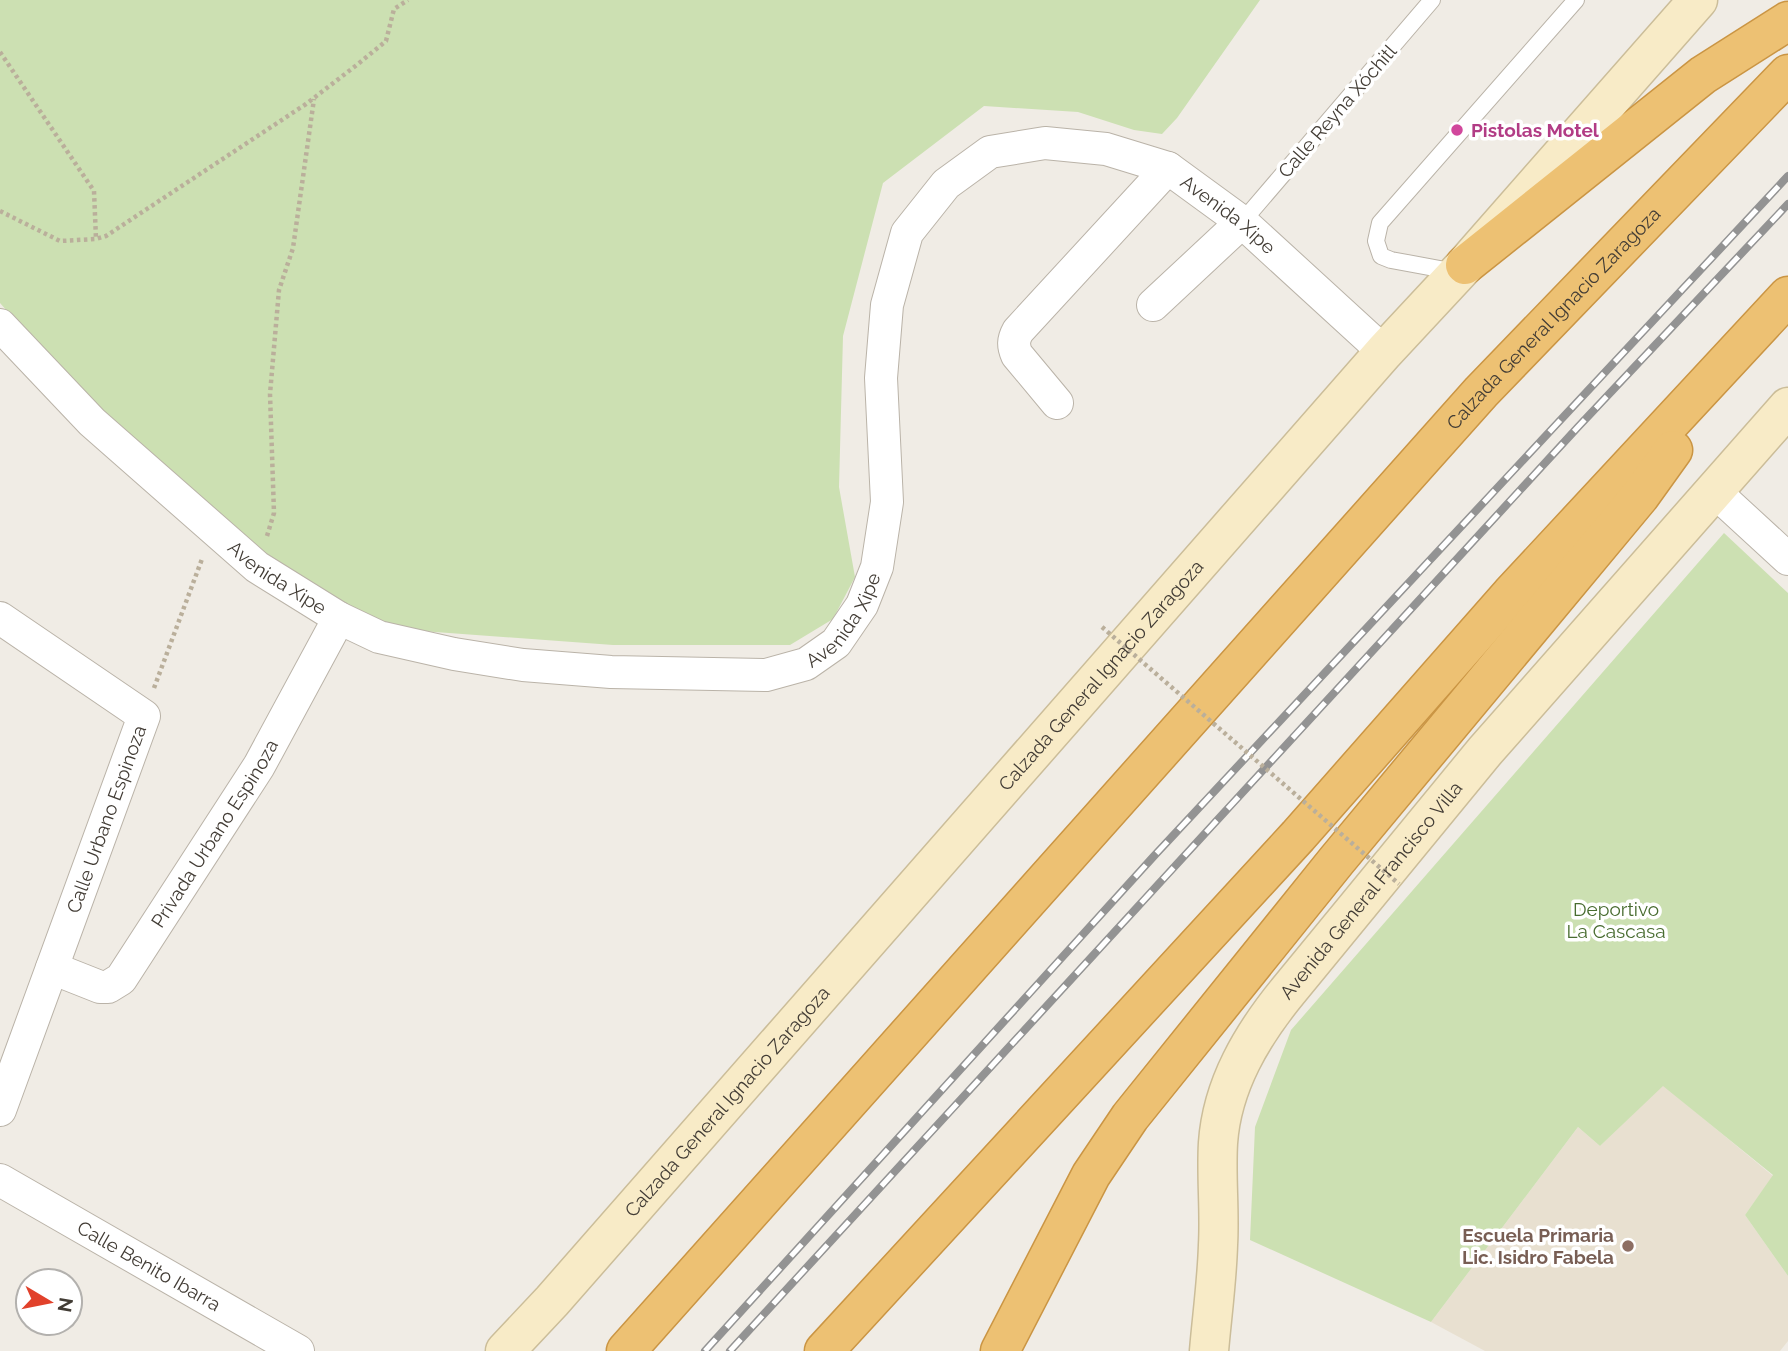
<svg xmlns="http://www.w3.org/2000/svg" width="1788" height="1351" font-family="Raleway,sans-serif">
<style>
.education{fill:#e8e0d0}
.green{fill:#cce0b2}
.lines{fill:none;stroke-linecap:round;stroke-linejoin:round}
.lane-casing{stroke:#bab3a8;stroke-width:18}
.street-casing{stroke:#bab3a8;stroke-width:34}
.secondary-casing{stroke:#cbbd99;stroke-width:41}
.highway-casing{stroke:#ca9544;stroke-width:41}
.path{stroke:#baaf9b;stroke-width:4.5;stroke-dasharray:3.5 3.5;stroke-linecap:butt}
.lane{stroke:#fff;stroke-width:16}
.street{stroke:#fff;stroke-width:32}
.secondary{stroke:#f8ebc7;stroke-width:38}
.highway{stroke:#edc173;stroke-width:38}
.rail-casing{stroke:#939393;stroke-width:8}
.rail{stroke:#fff;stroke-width:5;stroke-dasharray:16;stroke-linecap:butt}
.path-bridge{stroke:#baaf9b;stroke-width:4.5;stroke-dasharray:3.5 3.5;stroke-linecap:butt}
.hotel-dot{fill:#d1479c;stroke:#fff;stroke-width:2.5}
.education-dot{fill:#8d6e63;stroke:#fff;stroke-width:2.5}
.labels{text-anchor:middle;stroke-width:7;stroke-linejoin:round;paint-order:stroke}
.street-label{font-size:19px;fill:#423c35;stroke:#fff}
.hotel-label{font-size:19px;font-weight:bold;fill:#b23c85;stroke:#fff;text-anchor:start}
.park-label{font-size:19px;fill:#486c30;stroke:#fff}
.education-label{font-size:19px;font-weight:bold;fill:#785e54;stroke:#fff;text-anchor:end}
</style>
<rect width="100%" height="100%" fill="#f0ece5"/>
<polygon class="education" points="1663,1085 1773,1176 1745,1215 1788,1276 1788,1341 1780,1351 1485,1351 1431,1322 1578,1127 1600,1146"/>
<g class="green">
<polygon points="0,0 1260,0 1177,118 1162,134 1134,130 1078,112 984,106 883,183 843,336 839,487 855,577 833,619 790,645 613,645 381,628 263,561 100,416 0,303"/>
<polygon points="1724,533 1788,593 1788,1276 1745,1215 1773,1175 1663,1086 1600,1146 1578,1127 1431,1322 1250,1240 1255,1127 1291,1030"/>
</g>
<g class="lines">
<g class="lane-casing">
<g id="lane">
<polyline points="1242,222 1432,0"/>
<polyline points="1456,272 1391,260 1381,256 1376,241 1380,223 1576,0"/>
</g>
</g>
<g class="street-casing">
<g id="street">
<polyline points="1153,305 1242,222"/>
<path id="s1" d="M0 325 92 422 257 567 339 618 379 637 454 654 523 665 611 672 766 675 806 664 836 643 862 605 877 567 887 502 881 378 887 305 907 233 946 184 990 152 1045 143 1106 149 1168 168 1242 222 1384 352"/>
<path d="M1057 403 1017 355C1013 346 1013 340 1018 331L1168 168"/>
<polyline points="1714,491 1788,559"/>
<polyline points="0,618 144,716 0,1110"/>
<path id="s2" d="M52 968 100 987H108L121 979 259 766 339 618"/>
<path id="s3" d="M0 1180 298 1351"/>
</g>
</g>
<g class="secondary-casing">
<g id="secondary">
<path id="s4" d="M505 1351 552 1301 1384 352 1465 265 1698 0"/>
<path id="s5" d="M1209 1351C1212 1316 1217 1280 1218 1245 1220 1211 1216 1177 1218 1143 1222 1085 1252 1035 1288 991L1485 751 1788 407"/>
</g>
</g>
<g class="highway-casing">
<g id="highway">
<polyline points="1465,265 1703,75 1788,21"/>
<path id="s6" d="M626 1351 1481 392 1788 74"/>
<polyline points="824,1351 1298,836 1511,594 1788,296"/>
<polyline points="1000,1351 1091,1175 1130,1117 1337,860 1640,496 1673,450"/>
</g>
</g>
<g class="path">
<polyline points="0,52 94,191 96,239"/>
<polyline points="0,211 60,241 96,239 106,236 306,104 358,64 386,41 394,9 408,0"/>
<polyline points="267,536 274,513 270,394 279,290 293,248 314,99"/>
<polyline points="154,688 202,559"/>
</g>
<use href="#lane" class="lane"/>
<use href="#street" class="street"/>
<use href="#secondary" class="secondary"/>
<use href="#highway" class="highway"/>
<g class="rail-casing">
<g id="rail">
<polyline points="705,1351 1154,856 1788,176"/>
<polyline points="730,1351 1578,427 1788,204"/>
</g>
</g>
<use href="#rail" class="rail"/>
<polyline class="path-bridge" points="1102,627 1399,884"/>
</g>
<circle class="hotel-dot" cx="1457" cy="130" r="7"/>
<circle class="education-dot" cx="1628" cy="1246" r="7"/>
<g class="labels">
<g class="street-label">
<text transform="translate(1337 111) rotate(-49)" y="7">Calle Reyna Xóchitl</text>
<text dy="7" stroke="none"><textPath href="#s1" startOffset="1762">Avenida Xipe</textPath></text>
<text dy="7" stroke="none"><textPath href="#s6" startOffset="1388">Calzada General Ignacio Zaragoza</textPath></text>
<text dy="7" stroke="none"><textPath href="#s1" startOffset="376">Avenida Xipe</textPath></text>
<text dy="7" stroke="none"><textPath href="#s1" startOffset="985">Avenida Xipe</textPath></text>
<text dy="7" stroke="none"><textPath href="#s4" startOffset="901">Calzada General Ignacio Zaragoza</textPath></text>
<text transform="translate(106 819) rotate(-70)" y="7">Calle Urbano Espinoza</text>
<text dy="7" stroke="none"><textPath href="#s2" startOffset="248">Privada Urbano Espinoza</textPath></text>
<text dy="7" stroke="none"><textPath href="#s5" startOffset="509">Avenida General Francisco Villa</textPath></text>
<text dy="7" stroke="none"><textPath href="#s4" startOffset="334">Calzada General Ignacio Zaragoza</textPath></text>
<text dy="7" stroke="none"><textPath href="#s3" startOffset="172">Calle Benito Ibarra</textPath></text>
</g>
<g class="hotel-label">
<text x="1471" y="137">Pistolas Motel</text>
</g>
<g class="park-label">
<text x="1616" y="916">Deportivo<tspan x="1616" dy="22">La Cascasa</tspan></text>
</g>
<g class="education-label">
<text x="1614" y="1242">Escuela Primaria<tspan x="1614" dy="22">Lic. Isidro Fabela</tspan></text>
</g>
</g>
<g transform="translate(49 1302) rotate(100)"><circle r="33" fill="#ffffff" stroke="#b3b1ae" stroke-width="2"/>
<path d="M0-5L12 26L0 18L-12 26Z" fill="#e1412b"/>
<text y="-10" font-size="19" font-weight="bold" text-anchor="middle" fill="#423c35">N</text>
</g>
</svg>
